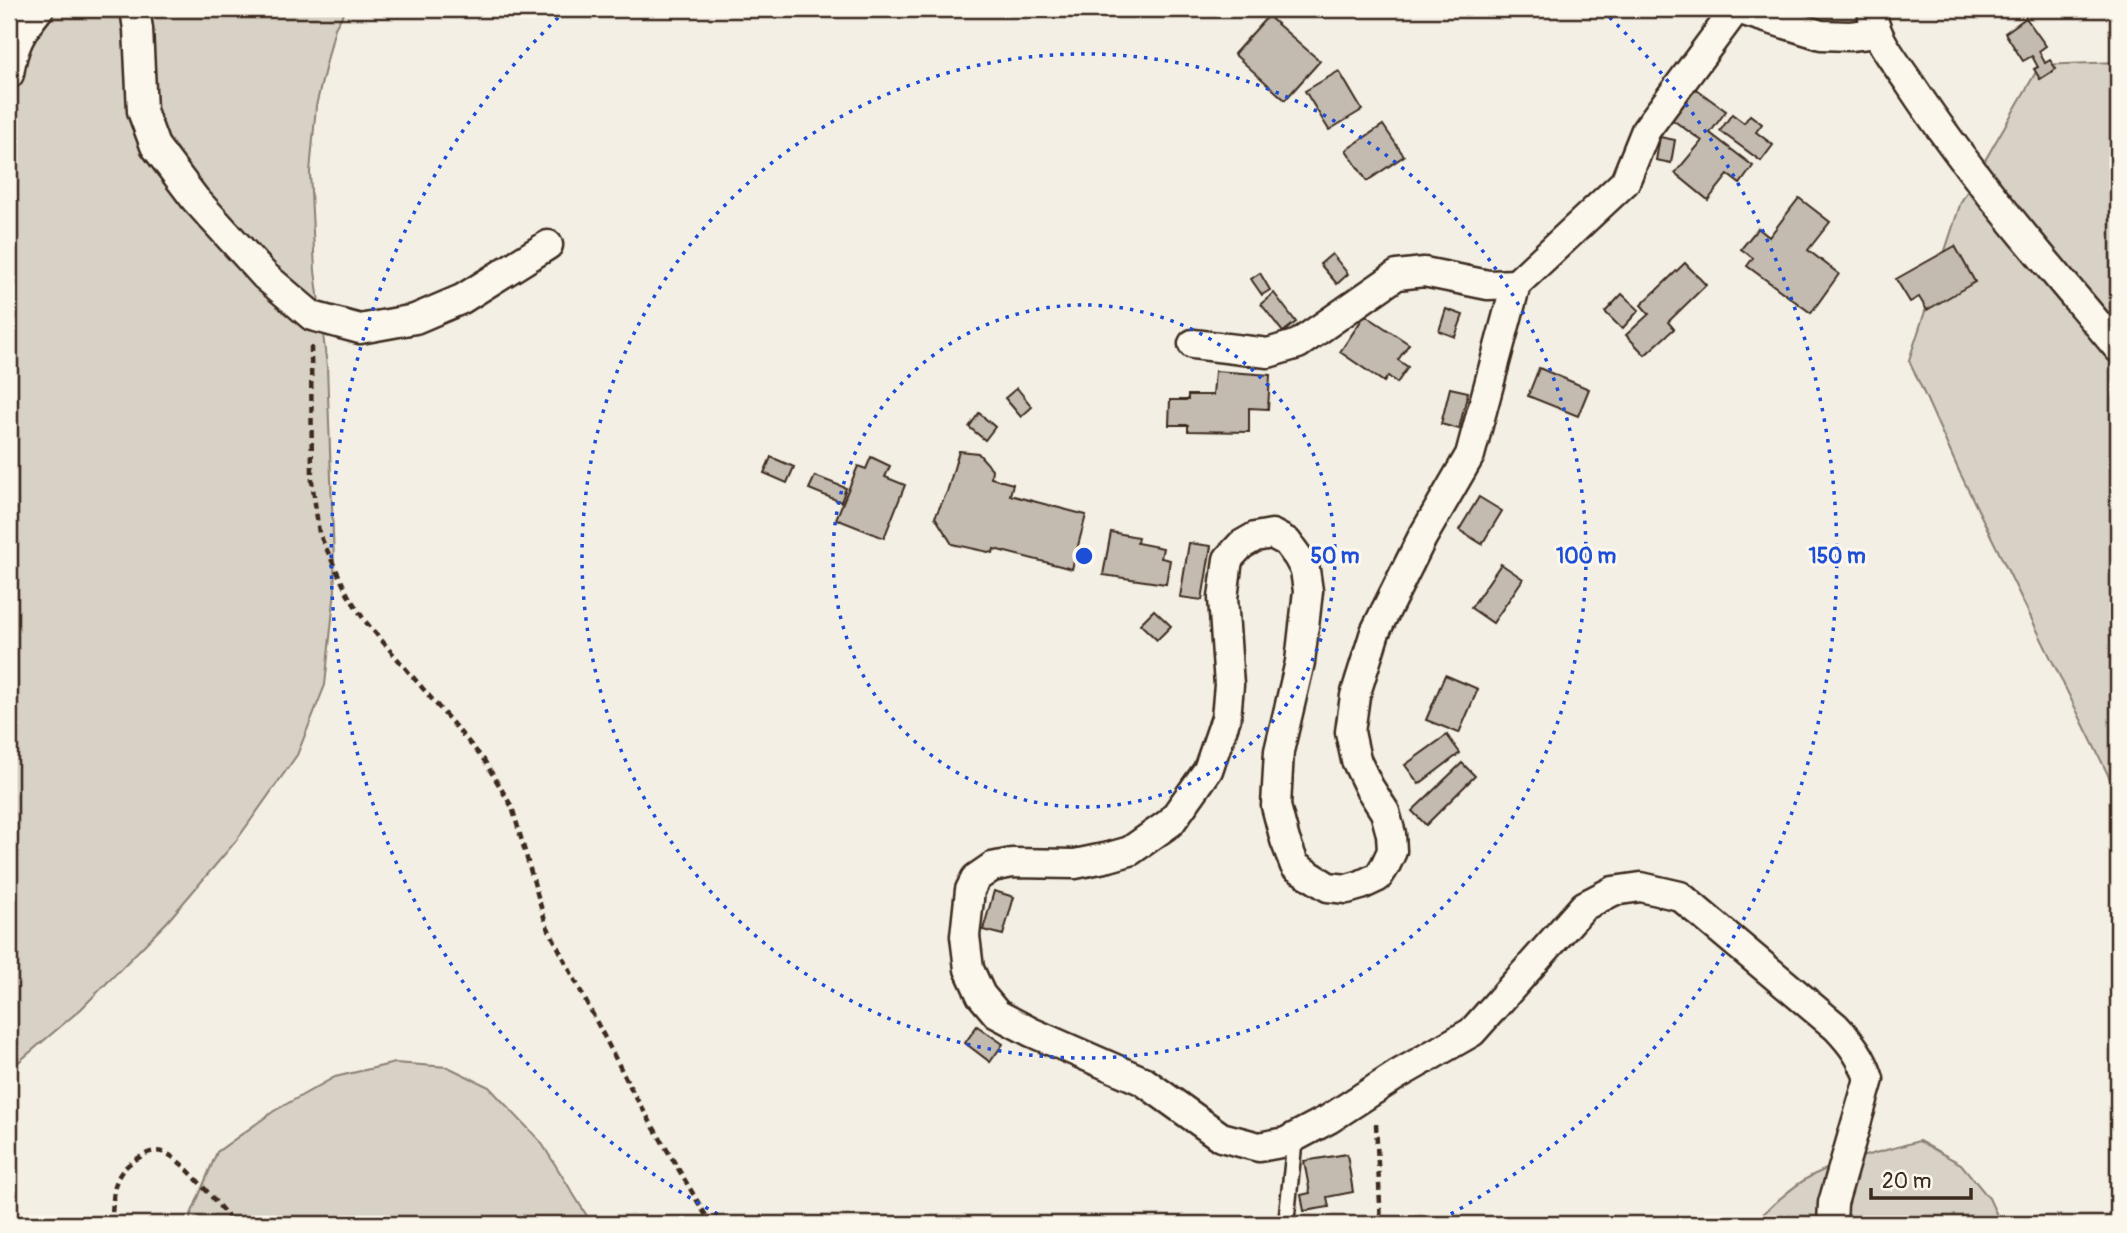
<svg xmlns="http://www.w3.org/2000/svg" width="2127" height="1233" font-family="Pangolin,sans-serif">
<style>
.green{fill:#d8d1c6;stroke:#8a7e72;stroke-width:2}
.building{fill:#c3bbb0;stroke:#3b2a1e;stroke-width:2}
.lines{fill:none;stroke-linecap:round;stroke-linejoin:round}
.service-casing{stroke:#3b2a1e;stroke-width:19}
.minor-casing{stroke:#3b2a1e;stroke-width:33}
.path{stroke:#3b2a1e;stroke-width:4.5;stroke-dasharray:7 5;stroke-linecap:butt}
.service{stroke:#fbf7ec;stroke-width:14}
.minor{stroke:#fbf7ec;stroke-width:28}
.ring{fill:none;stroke:#1d4ed8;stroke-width:3.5;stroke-dasharray:3.5 7}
.centre{fill:#1d4ed8;stroke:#fbf7ec;stroke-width:3.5}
.ring-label{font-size:21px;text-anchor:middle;font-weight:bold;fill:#1d4ed8;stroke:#fbf7ec;stroke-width:6;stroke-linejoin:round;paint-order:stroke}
</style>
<rect width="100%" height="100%" fill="#f3efe4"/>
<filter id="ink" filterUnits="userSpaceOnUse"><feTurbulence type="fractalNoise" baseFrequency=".0143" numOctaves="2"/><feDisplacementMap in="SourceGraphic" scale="14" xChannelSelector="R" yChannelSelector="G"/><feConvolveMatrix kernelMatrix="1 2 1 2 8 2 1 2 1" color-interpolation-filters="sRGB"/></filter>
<g filter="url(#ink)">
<g class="green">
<polygon points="9,9 346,9 335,28 316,106 310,172 315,271 327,366 335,590 325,685 297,755 236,841 167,922 81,1009 9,1070"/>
<polygon points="2118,62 2118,795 1959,471 1909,360 1961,202 2040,65"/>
<polygon points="395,1063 448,1067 489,1087 541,1142 592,1224 190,1224 190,1217 217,1152 274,1111 335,1077"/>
<path d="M1919 1141 1961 1164 1989 1198 2001 1224H1754C1767 1209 1795 1184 1813 1175 1846 1159 1884 1151 1919 1141Z"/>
</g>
<g class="building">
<polygon points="1268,16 1320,61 1285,100 1234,54"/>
<polygon points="2026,18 2046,46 2039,51 2045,63 2050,60 2056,69 2040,79 2034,69 2038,67 2032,56 2023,61 2005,33"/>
<polygon points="1339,71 1362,110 1329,130 1305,91"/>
<polygon points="1693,87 1726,111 1710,133 1753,166 1740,184 1728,175 1708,200 1675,173 1702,141 1670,118"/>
<polygon points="1732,114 1744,123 1750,115 1762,124 1756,132 1773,145 1761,161 1720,131"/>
<polygon points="1383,125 1404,156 1367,181 1346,150"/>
<polygon points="1660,137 1675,140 1671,163 1656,160"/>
<polygon points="1799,198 1830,222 1808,250 1839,274 1811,313 1747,266 1753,258 1741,249 1758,228 1769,237"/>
<polygon points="1955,246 1975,282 1927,310 1919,297 1910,302 1896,279"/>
<polygon points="1332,254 1348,274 1337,284 1320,264"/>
<polygon points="1685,263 1706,285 1668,322 1674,329 1645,355 1626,335 1649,314 1641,305"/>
<polygon points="1260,273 1270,290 1262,295 1251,279"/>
<polygon points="1274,293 1296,322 1283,332 1261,304"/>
<polygon points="1622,294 1639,310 1622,329 1605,312"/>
<polygon points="1446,309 1463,315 1455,337 1439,331"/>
<polygon points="1365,315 1409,344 1398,360 1408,367 1397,383 1388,376 1384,382 1340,352"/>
<polygon points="1539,368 1589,389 1578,416 1528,396"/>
<polygon points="1215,371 1270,375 1268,409 1249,408 1249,432 1188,431 1188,425 1169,425 1170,400 1188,400 1188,395 1213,395"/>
<polygon points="1017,388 1032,407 1021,417 1005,398"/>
<polygon points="1450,388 1468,392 1459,429 1441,424"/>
<polygon points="979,413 995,427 985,440 969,427"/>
<polygon points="959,451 978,453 992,469 991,478 1013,484 1010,495 1086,515 1072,569 994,549 993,553 952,544 935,517 947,492"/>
<polygon points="771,457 794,467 787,483 764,473"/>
<polygon points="871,457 890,466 885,477 905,485 884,538 836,519 858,466 866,469"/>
<polygon points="815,476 846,488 841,502 809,489"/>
<polygon points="1479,497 1502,511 1482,544 1459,530"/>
<polygon points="1111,532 1138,537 1137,543 1163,548 1161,558 1170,560 1166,584 1103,575"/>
<polygon points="1189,543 1211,546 1202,600 1180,597"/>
<polygon points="1501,564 1523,579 1493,623 1471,608"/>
<polygon points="1154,610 1171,626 1157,640 1140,624"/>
<polygon points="1445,675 1478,689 1459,733 1426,720"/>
<polygon points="1447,735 1460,753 1419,784 1405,765"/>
<polygon points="1462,763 1475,776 1426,825 1412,811"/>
<polygon points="994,891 1014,897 1003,935 983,930"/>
<polygon points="977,1026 1003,1044 990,1062 965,1043"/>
<polygon points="1347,1154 1353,1192 1327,1197 1329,1207 1304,1211 1301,1195 1310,1193 1304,1161"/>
</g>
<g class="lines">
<g class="service-casing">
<polyline id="service" points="1286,1224 1295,1137"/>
</g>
<g class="minor-casing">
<g id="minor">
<polyline points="135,9 138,29 142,111 155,146 195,199 265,276 312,316 360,329 415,319 462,299 548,245"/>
<path d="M1736 9 1646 130 1625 182 1516 284 1470 455 1422 538 1375 632 1355 696 1350 732 1356 760 1369 787 1385 812 1391 834 1392 851 1385 866 1378 877 1361 885 1347 889 1328 887 1295 866 1285 840 1276 806 1279 751 1300 662 1308 591 1305 570 1298 557 1287 542 1272 534 1255 537 1241 545 1228 559 1223 598 1229 685 1226 718 1208 770 1171 822 1130 851 1109 857 1075 864 1012 863 992 867 976 878 970 890 965 936 969 969 981 995 997 1014 1031 1032 1143 1081 1221 1137 1259 1147 1286 1142 1295 1137 1329 1119 1397 1075 1472 1032 1584 906 1613 891 1641 887 1680 896 1836 1027C1852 1044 1862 1057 1869 1079L1833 1203 1832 1224"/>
<polyline points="1737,9 1821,35 1850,36 1877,33"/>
<path d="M1872 9C1873 37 1895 61 1910 84 1972 178 2046 262 2118 348"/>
<path d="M9 74C13 45 21 31 39 9"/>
<polyline points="1193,344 1268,353 1298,344 1397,275 1424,272 1488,285 1516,284"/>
</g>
</g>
<g class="path">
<polyline points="311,346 312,481 319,533 348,595 365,621 484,760 512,807 546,924 635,1096 711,1224"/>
<polyline points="1376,1124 1381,1224"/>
<path d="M111 1224C115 1191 109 1173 142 1156 148 1152 155 1150 162 1152 181 1155 220 1208 234 1224"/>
</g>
<use href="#service" class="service"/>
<use href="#minor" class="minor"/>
</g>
</g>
<g class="ring">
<circle cx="1084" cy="556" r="251"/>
<circle cx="1084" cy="556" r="502"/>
<path d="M736 1224A753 753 0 0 1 566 10M1602 10A753 753 0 0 1 1432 1224"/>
</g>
<circle cx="1084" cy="556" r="10" class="centre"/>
<g class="ring-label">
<text x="1335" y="563">50 m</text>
<text x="1586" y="563">100 m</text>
<text x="1837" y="563">150 m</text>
</g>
<rect width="2127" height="1233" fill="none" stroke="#fbf7ec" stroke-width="35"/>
<rect x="18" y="18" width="2092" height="1198" fill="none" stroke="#3b2a1e" stroke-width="2.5" filter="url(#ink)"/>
<path d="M1871 1188v10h100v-10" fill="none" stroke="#3b2a1e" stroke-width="3.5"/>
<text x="1882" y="1188" font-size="21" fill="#3b2a1e" stroke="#fbf7ec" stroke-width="5" paint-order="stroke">20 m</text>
</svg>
